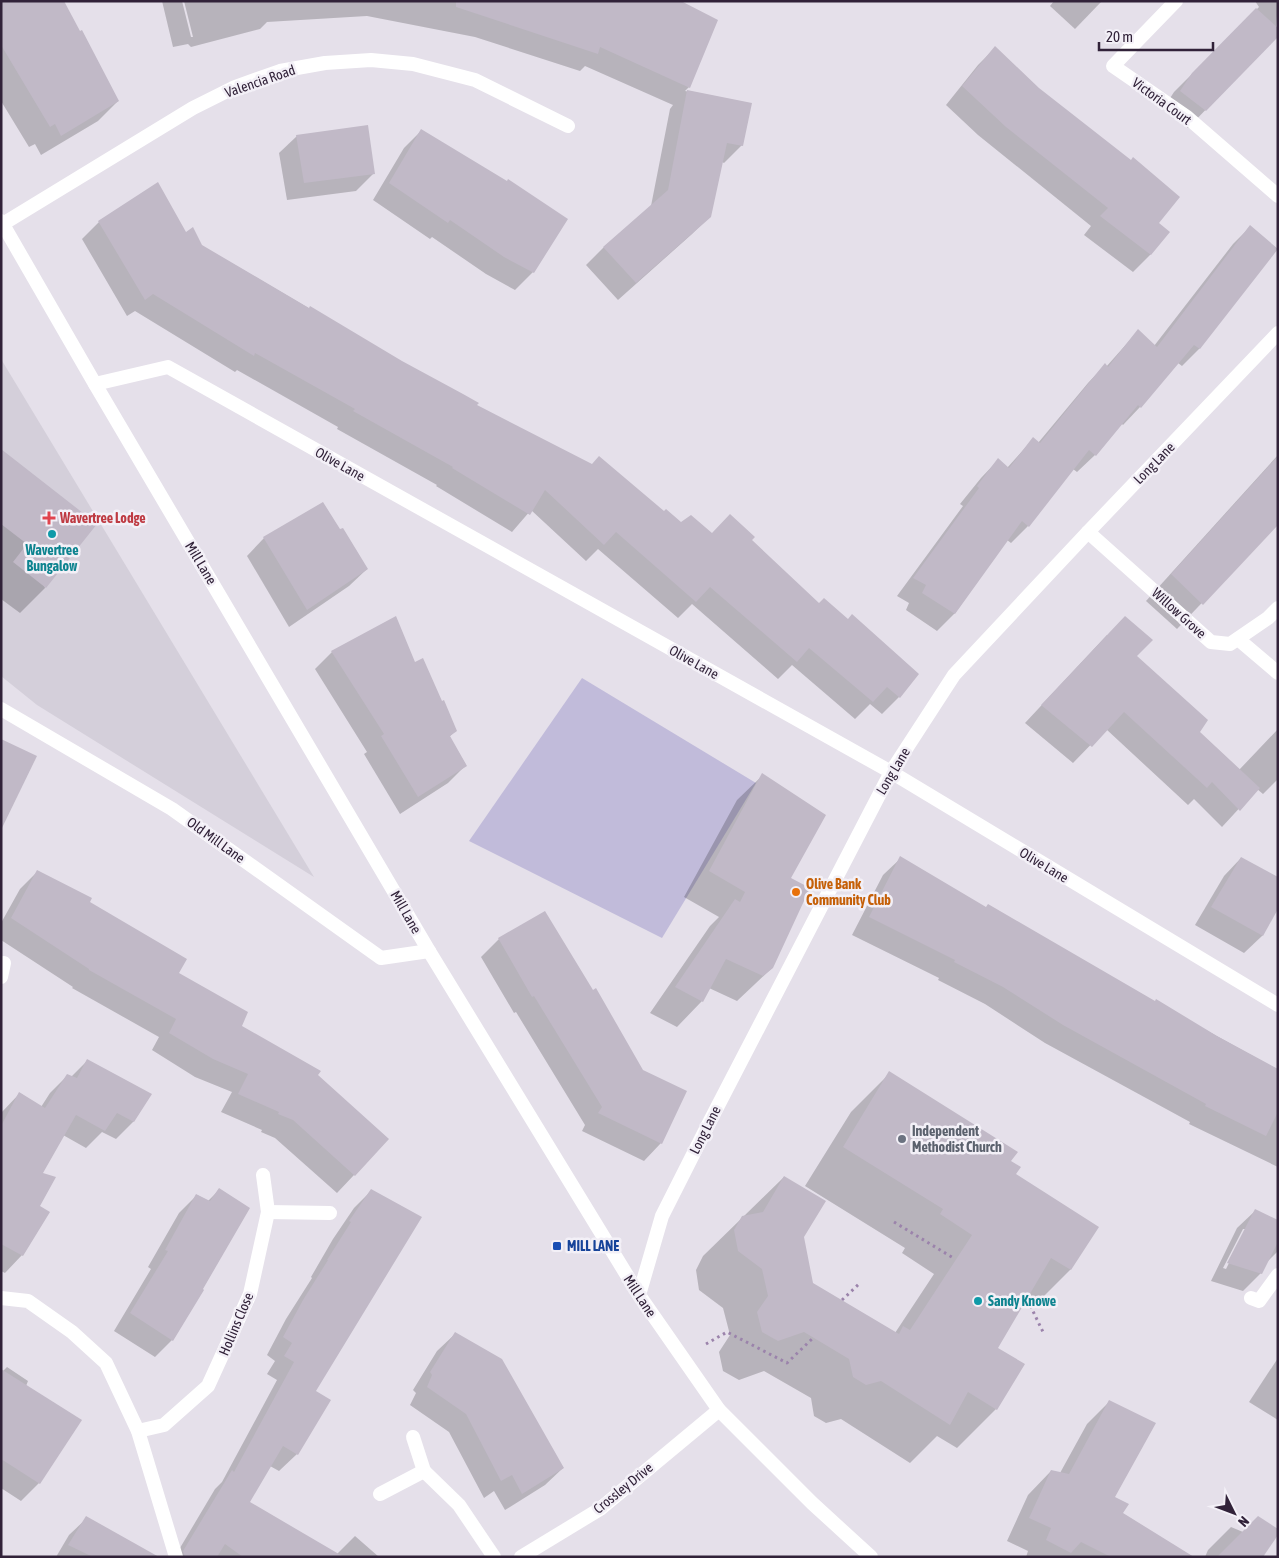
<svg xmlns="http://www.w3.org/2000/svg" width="1279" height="1558" font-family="'Asap Condensed',sans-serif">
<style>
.built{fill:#d4cfda}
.green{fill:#c1bbda}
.shadow{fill:#0003;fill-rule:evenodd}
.building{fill:#c1b9c7}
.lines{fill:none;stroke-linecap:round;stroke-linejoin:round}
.path{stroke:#9b83ab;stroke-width:3;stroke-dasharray:2.5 4;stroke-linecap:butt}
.service{stroke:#fff;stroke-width:14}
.minor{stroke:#fff;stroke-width:14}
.tertiary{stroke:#fff;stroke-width:14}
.health-dot{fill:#e0444e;stroke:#f3f0f7;stroke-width:2}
.culture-dot{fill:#0f9aa8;stroke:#f3f0f7;stroke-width:2}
.food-dot{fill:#e8710a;stroke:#f3f0f7;stroke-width:2}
.worship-dot{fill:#6b7280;stroke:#f3f0f7;stroke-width:2}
.transit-dot{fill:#1a4fb4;stroke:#f3f0f7;stroke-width:2}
.labels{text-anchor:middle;stroke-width:5;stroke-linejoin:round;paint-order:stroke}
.street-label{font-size:14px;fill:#312239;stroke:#f3f0f7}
.health-label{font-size:14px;font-weight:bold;fill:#be3a42;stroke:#f3f0f7;text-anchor:start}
.culture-label{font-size:14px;font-weight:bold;fill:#0d838f;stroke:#f3f0f7}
.food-label{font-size:14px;font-weight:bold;fill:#c56008;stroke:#f3f0f7;text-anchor:start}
.worship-label{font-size:14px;font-weight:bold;fill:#5b616d;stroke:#f3f0f7;text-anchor:start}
.transit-label{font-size:14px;font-weight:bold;fill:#164399;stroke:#f3f0f7;text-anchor:start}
</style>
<rect width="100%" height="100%" fill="#e5e0ea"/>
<polygon class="built" points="1,359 314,877 37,705 1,676"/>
<polygon class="green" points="582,678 756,783 662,938 469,841"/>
<g class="shadow">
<polygon points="1,1 118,101 98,121 41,155 35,144 29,147 1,101"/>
<polygon points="162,1 182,1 191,37 193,37 184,1 678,1 689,87 685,91 750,104 742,145 724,163 722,162 710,216 692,234 618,300 586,265 603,248 651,206 670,109 673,105 585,66 580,71 475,37 367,16 267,22 260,29 191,47 188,44 173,47"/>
<polygon points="1054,1 1102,1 1075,29 1050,6"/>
<polygon points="1255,1 1278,1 1276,29 1278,35 1188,128 1163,109 1174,92 1259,7"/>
<polygon points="995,48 1157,223 1151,254 1133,272 1084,235 1091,226 978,135 946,105 978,65"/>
<polygon points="421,131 566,219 533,272 515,290 486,274 432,237 430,239 373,200 404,148"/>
<polygon points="297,136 373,174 356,191 287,200 279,153"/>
<polygon points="99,222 185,234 202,246 476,406 664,512 680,524 711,534 750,540 819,605 917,674 899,697 882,714 870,704 855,719 792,665 778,679 692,604 678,618 598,549 586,561 531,510 512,532 436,486 437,485 337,429 338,427 237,370 235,372 135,311 127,316 82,239"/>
<polygon points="1250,227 1200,348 1182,366 1178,363 1140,407 1123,425 1121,423 1095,455 1077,472 1073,469 1028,526 1011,543 1007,540 955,613 937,631 906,610 909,603 897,596 963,506 960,504 981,478 998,460 1007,468 1033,439 1038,443 1088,383 1105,365 1106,367 1138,331 1154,346 1233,244"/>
<polygon points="1,451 45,588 20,613 1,599"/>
<polygon points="1278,455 1278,523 1177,629 1146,601"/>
<polygon points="339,531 367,569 349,586 289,627 247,556 264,538"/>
<polygon points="1107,635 1136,656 1198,732 1239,770 1278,729 1278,779 1263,794 1257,789 1222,827 1194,799 1188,805 1106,729 1073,763 1025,723"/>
<polygon points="332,652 414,663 455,731 449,737 466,765 448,783 400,814 364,754 367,752 315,669"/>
<polygon points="763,775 790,878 772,968 737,1001 709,988 702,1001 677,1027 650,1013 710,926 719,917 684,897 737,800"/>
<polygon points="901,858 986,908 1278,1070 1278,1167 1189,1124 1190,1122 1045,1043 985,1004 938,980 939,978 852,935 883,875"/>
<polygon points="1241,858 1278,906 1262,936 1244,953 1195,925 1224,876"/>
<polygon points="38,871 88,902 178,973 240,1026 317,1076 388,1139 337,1193 275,1138 261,1132 262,1130 221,1112 232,1092 195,1077 152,1050 159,1037 72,988 73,987 1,940 1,923 20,889"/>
<polygon points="545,913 661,1143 644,1161 582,1131 585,1125 516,1012 514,1013 481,957 499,939"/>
<polygon points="87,1061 150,1094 133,1122 116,1139 102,1132 86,1148 63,1135 41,1173 38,1207 22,1255 5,1273 1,1271 1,1113 20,1093 41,1107 50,1093 68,1075 71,1077"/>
<polygon points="890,1073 1010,1161 1014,1175 1097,1228 1070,1270 1031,1309 1023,1303 996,1348 1023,1364 996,1409 957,1448 937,1436 910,1463 841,1419 826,1423 814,1416 811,1398 764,1371 739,1380 723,1371 719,1352 730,1335 723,1308 699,1290 696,1270 703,1256 784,1177 802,1237 812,1284 895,1333 934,1274 902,1253 905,1248 805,1186 851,1112"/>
<polygon points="219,1190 172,1340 155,1357 114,1331 151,1269 148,1267 179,1213 197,1195 208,1201"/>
<polygon points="371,1191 297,1454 279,1471 270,1466 248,1502 337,1554 355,1536 379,1557 181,1557 177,1553 215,1489 222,1482 277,1380 267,1374 275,1361 267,1355 286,1319 312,1278 311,1277 333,1239 354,1208"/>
<path d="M1255 1211 1278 1221 1277 1252 1265 1264 1261 1273 1243 1291 1211 1281 1237 1228ZM1243 1229H1246L1226 1269 1223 1268Z"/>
<polygon points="455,1334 563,1468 545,1485 505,1510 494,1491 484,1498 449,1432 410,1405 416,1393 413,1390 437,1351"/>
<polygon points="1278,1358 1278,1420 1249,1402"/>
<polygon points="7,1367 28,1381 26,1386 39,1483 21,1501 1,1488 1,1373"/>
<polygon points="1110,1401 1113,1498 1122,1514 1191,1557 1026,1557 1028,1551 1007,1541 1028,1495 1051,1471 1060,1473 1087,1424"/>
<polygon points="87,1518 132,1557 56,1557 69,1535"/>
<polygon points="1231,1527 1243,1532 1262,1557 1205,1557 1208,1550"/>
</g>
<g class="building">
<polygon points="1,1 64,1 80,31 82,30 119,101 61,136 55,124 50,127 1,45"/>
<polygon points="456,1 681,1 718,20 690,88 600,47 598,54 456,7"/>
<polygon points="1256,8 1278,28 1278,37 1206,111 1180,91 1192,73"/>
<polygon points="995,46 1039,88 1131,160 1133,157 1180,197 1159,223 1170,232 1151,255 1100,216 1108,208 1006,127 962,86"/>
<polygon points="687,90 752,103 743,146 727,143 711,217 636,283 603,247 668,190"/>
<polygon points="368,125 375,174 304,183 296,135"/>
<polygon points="421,129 507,181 508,179 568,219 534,273 504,257 450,220 448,223 389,183"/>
<polygon points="158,182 186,232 193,227 202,245 309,308 310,306 402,361 463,394 479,403 477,405 592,464 599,456 664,511 666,509 681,522 691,515 712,533 730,514 755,537 752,540 819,603 824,598 848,619 852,614 919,674 900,698 887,687 873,702 809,648 797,662 710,587 696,602 616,532 604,545 545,490 530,515 452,468 453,467 353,411 355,409 255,353 254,356 153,294 145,300 98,221"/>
<polygon points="1250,225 1278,249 1200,349 1194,345 1141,408 1138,405 1096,456 1089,450 1029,527 1022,521 955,614 922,593 926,585 913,578 979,488 977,486 998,458 1009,468 1033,437 1040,443 1105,363 1108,367 1138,329 1157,347"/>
<polygon points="1,449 97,524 46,588 13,562 27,544 1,524"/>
<polygon points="1278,456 1278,525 1203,605 1171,574"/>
<polygon points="323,502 340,529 343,528 368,569 307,610 263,537"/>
<polygon points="396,616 415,662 423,658 442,701 444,700 457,731 450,736 467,766 418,797 381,736 384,734 331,651"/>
<polygon points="1125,616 1153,640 1137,656 1208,720 1200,732 1260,788 1240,811 1212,782 1207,788 1124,712 1092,747 1041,705"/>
<polygon points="1,739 37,756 1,830"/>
<polygon points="762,773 826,815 791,878 810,888 773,968 763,976 726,959 703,1002 675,987 735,899 740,902 745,892 709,871"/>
<polygon points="900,856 986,907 988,904 1155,1001 1156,999 1217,1036 1278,1069 1278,1112 1266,1136 1205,1106 1206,1104 1063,1025 1003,987 954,962 955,960 869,917"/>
<polygon points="1241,857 1278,877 1278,909 1263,936 1211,907"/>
<polygon points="37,870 92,898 90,902 187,959 179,973 248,1012 242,1026 321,1071 318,1075 389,1139 355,1176 293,1120 278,1114 279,1112 238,1094 248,1074 213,1059 169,1033 176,1019 89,970 89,969 11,918"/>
<polygon points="545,911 593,990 596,988 643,1070 687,1091 662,1144 598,1113 602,1107 534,996 532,997 498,938"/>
<polygon points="87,1059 152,1094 134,1122 117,1113 105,1131 76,1115 43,1173 56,1177 40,1206 50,1212 23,1256 1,1244 1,1126 19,1092 45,1108 67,1074 77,1078"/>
<polygon points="889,1071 1018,1152 1011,1161 1021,1167 1016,1174 1099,1227 1071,1270 1051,1258 998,1348 1025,1364 997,1410 968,1392 950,1425 881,1381 866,1385 853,1377 849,1359 804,1332 778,1341 762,1332 757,1312 768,1296 762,1269 738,1251 734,1230 742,1216 763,1212 784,1176 826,1201 804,1237 813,1283 899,1334 903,1326 910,1330 972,1235 940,1214 943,1209 843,1147"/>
<polygon points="219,1188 250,1208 203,1289 204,1290 173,1341 130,1313 168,1251 165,1250 196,1194 210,1201"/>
<polygon points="371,1189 422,1217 316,1391 331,1400 298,1455 283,1446 250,1502 344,1557 243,1557 225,1544 217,1557 185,1557 183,1551 232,1470 234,1472 294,1362 284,1356 292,1343 283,1337 303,1300 328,1260 327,1260 351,1222 349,1221"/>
<polygon points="1255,1209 1278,1220 1278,1242 1262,1274 1227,1263"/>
<polygon points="455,1332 502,1359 564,1468 522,1494 512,1475 501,1481 466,1414 427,1387 432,1375 430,1372"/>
<polygon points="1,1369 82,1420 40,1484 1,1459"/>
<polygon points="1109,1400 1156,1423 1115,1497 1129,1504 1123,1513 1194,1557 1111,1557 1081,1542 1071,1553 1046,1540 1051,1528 1029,1518 1051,1470 1069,1474"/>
<polygon points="86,1516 159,1557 93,1557 68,1545"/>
<polygon points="1258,1516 1278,1529 1278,1535 1263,1557 1217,1557"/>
</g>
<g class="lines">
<g class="path">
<polyline points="894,1222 955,1259"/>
<polyline points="842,1300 860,1283"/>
<polyline points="1026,1301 1030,1305 1043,1332"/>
<polyline points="706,1344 727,1332 787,1363 813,1338"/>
</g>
<polyline class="service" points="1238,639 1278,673"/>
<g class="minor">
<polyline points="1176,1 1113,66 1187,117 1278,196"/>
<polyline points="1,225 193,108 235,87 280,71 325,63 371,60 413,64 475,80 568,126"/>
<polyline points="95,384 168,367 891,772 1278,1005"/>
<polyline points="1088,532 1211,642 1230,644 1268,618 1278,608"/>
<polyline points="1,709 172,809 381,958 429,951"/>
<polyline points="1,977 4,963"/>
<polyline points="268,1212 330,1213"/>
<polyline points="639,1295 662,1216 710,1121 891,772 954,675 1088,532 1278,333"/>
<polyline points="1,1298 28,1301 72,1332 106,1363 138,1431 176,1557"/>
<polyline points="1251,1298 1259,1301 1278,1275"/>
<polyline points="138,1431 164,1425 208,1386 250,1294 268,1212 263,1175"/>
<polyline points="413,1437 424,1471"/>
<polyline points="380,1494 424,1471 459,1505 494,1557"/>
<polyline points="521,1557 600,1509 719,1410"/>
</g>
<polyline class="tertiary" points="1,221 95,384 429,951 639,1295 719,1410 812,1503 871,1557"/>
</g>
<path class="health-dot" d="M46.5 510.5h5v5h5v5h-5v5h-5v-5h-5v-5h5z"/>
<g class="culture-dot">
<circle cx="52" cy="534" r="5"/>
<circle cx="978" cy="1301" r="5"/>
</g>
<circle class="food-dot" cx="796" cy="892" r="5"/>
<circle class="worship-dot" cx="902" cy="1139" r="5"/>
<rect class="transit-dot" x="552" y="1241" width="10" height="10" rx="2.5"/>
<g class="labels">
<g class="street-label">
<text transform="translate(260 81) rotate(-19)" y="5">Valencia Road</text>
<text transform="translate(1162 101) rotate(36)" y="5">Victoria Court</text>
<text transform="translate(1154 463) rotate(-46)" y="5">Long Lane</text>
<text transform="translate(340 464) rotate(29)" y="5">Olive Lane</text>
<text transform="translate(201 563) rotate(59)" y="5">Mill Lane</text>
<text transform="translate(1179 613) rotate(42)" y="5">Willow Grove</text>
<text transform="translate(694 662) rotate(29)" y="5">Olive Lane</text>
<text transform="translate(893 771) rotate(-59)" y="5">Long Lane</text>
<text transform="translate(216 840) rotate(36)" y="5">Old Mill Lane</text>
<text transform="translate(1044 865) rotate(31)" y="5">Olive Lane</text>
<text transform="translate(406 912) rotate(60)" y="5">Mill Lane</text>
<text transform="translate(705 1130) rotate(-63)" y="5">Long Lane</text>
<text transform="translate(640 1296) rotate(57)" y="5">Mill Lane</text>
<text transform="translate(236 1324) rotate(-67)" y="5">Hollins Close</text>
<text transform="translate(623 1488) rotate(-39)" y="5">Crossley Drive</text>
</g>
<g class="health-label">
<text x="60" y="523">Wavertree Lodge</text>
</g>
<g class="culture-label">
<text x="52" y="555">Wavertree<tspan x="52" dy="16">Bungalow</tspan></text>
<text x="988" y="1306" text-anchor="start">Sandy Knowe</text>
</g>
<g class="food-label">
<text x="806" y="889">Olive Bank<tspan x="806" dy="16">Community Club</tspan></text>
</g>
<g class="worship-label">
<text x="912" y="1136">Independent<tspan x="912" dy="16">Methodist Church</tspan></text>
</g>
<g class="transit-label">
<text x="567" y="1251">MILL LANE</text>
</g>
</g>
<rect width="1279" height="1558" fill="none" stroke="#312239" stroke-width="5"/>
<g transform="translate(1234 1513) rotate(132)" stroke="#f3f0f7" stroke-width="4" paint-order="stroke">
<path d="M0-4L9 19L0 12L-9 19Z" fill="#312239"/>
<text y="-8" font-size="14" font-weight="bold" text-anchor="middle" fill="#312239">N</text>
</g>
<path d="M1099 42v8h114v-8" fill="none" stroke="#312239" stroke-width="2.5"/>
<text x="1106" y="42" font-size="15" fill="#312239" stroke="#f3f0f7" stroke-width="4" paint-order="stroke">20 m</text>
</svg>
